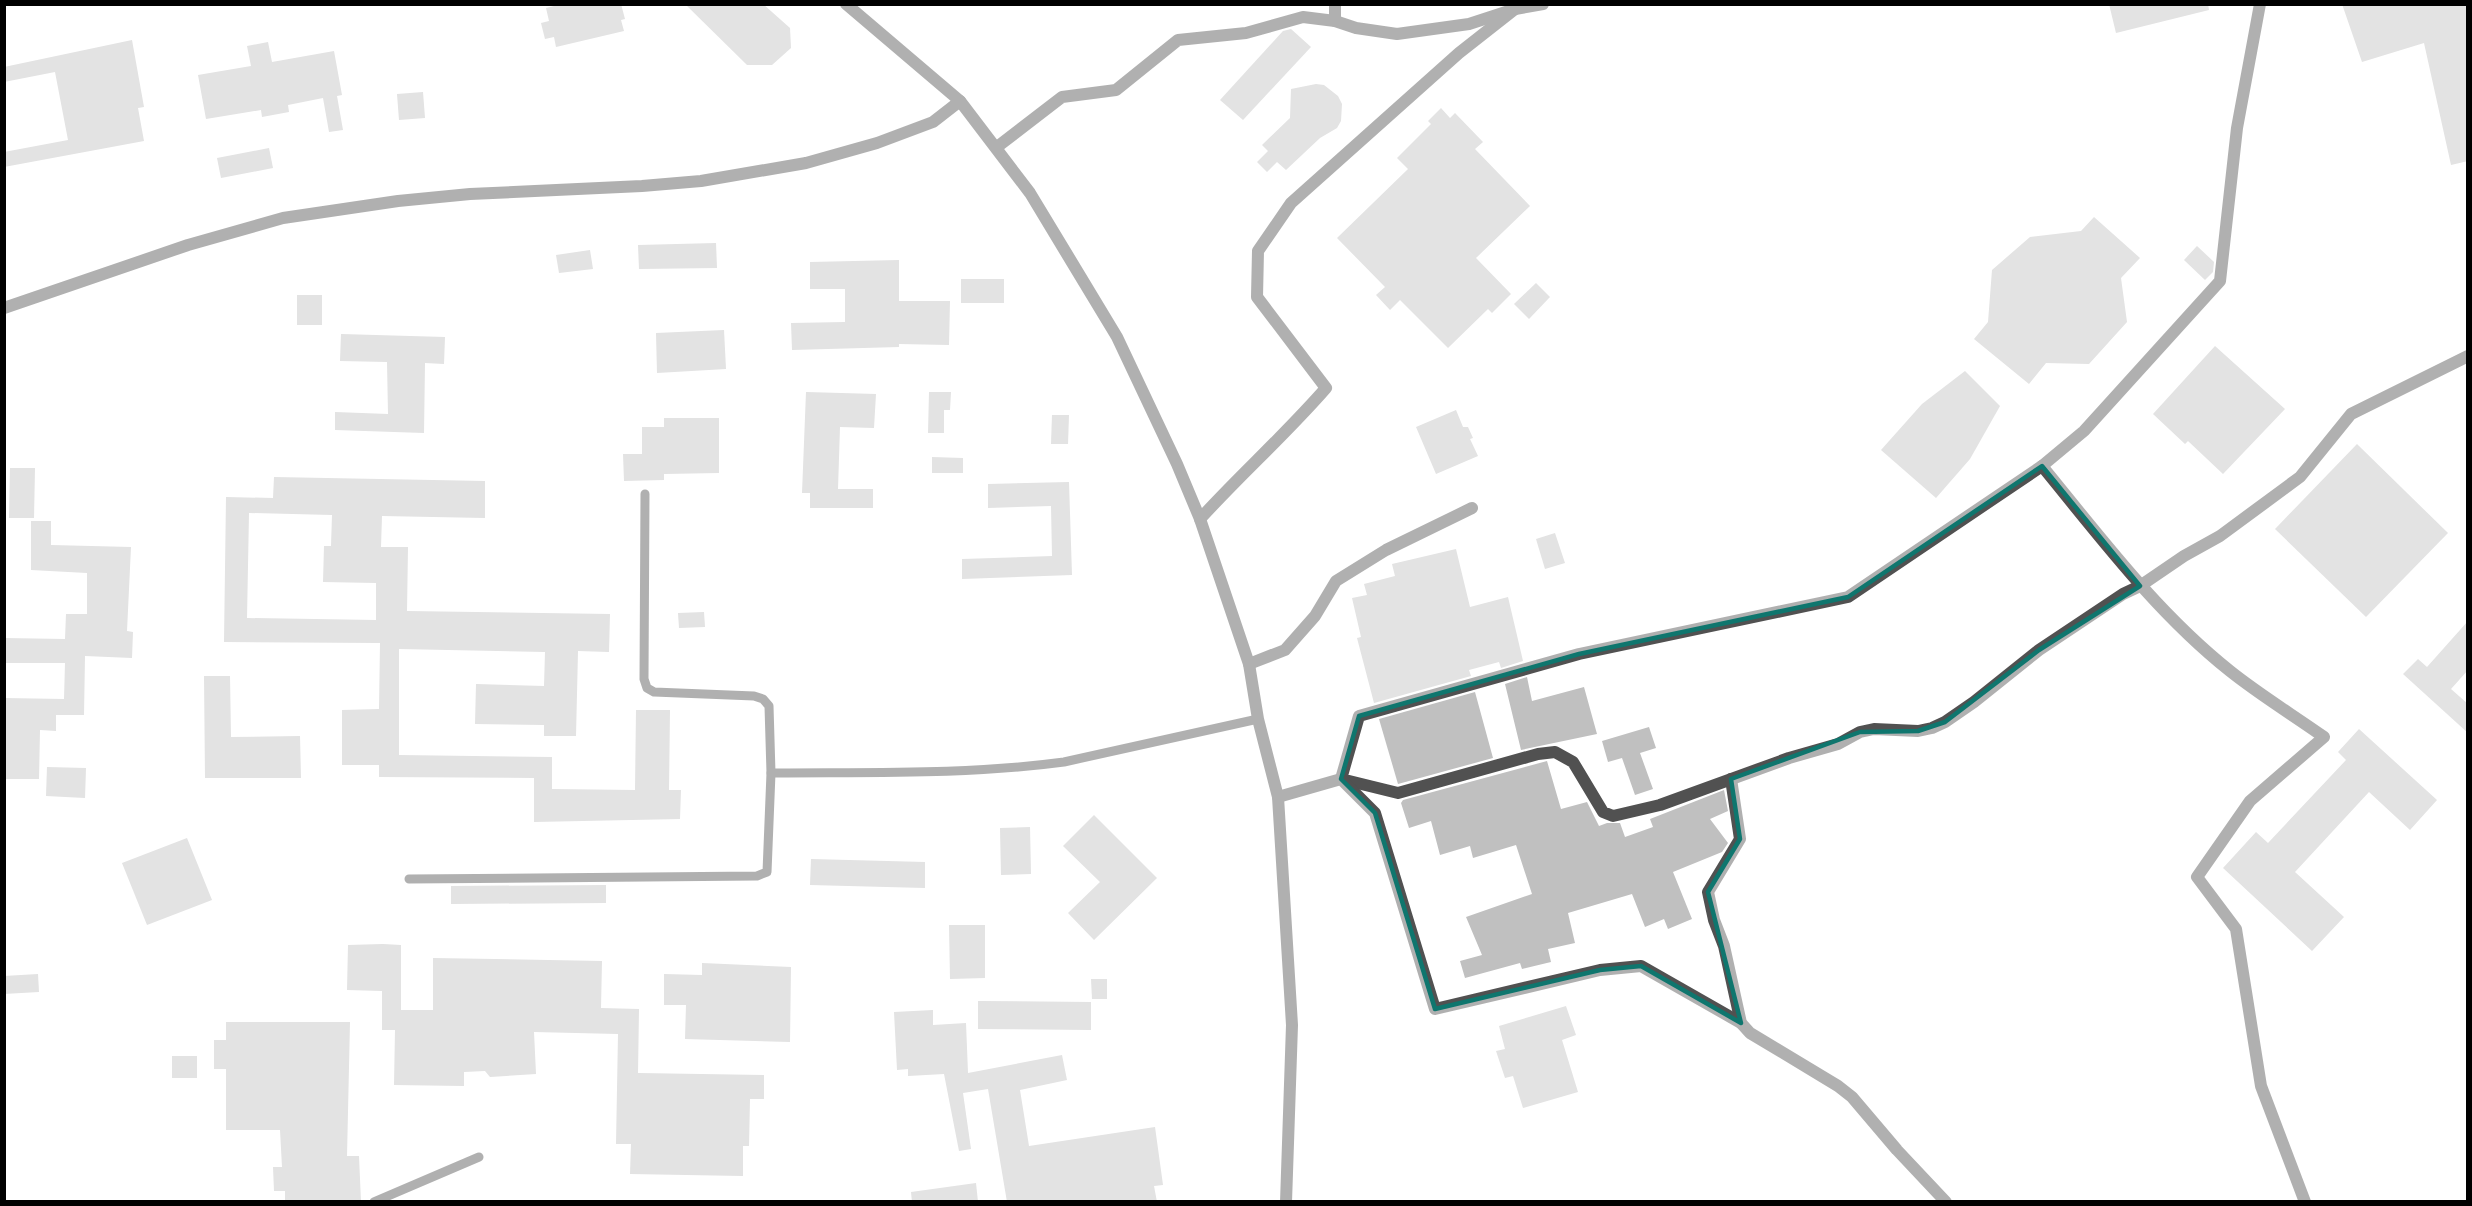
<svg xmlns="http://www.w3.org/2000/svg" width="2472" height="1206" font-family="Signika,sans-serif">
<style>
.building{fill:#c0c0c0;fill-rule:evenodd}
.lines{fill:none;stroke-linecap:round;stroke-linejoin:round}
.lane{stroke:#515151;stroke-width:9}
.street{stroke:#515151;stroke-width:12}
.marked{fill:none;stroke:#0f766e;stroke-width:4.5;stroke-linejoin:round}
</style>
<rect width="100%" height="100%" fill="#fff"/>
<g class="building">
<polygon points="562,4 621,4 625,19 621,20 624,31 556,47 554,37 545,39 541,23 549,21 546,8"/>
<polygon points="685,4 763,4 790,28 791,48 772,65 747,65"/>
<polygon points="2109,4 2208,4 2209,10 2116,33"/>
<polygon points="2342,4 2468,4 2468,161 2451,165 2424,43 2362,62"/>
<polygon points="1291,29 1311,47 1243,120 1220,100 1283,31"/>
<polygon points="132,40 144,107 138,108 144,141 4,167 4,152 68,140 55,72 4,82 4,67"/>
<polygon points="268,42 272,62 334,51 342,95 337,96 343,130 329,132 323,98 288,105 289,112 262,117 261,110 206,119 198,75 251,66 247,46"/>
<polygon points="1316,84 1324,85 1338,96 1342,104 1341,121 1337,128 1320,138 1286,170 1277,162 1267,172 1257,162 1268,151 1262,145 1290,118 1291,89"/>
<polygon points="423,92 425,118 399,120 397,94"/>
<polygon points="1441,108 1450,118 1455,113 1483,142 1475,149 1530,206 1476,258 1511,294 1492,313 1488,309 1448,348 1400,300 1390,310 1376,295 1385,287 1337,238 1408,169 1397,158 1431,124 1428,121"/>
<polygon points="269,148 273,168 221,178 217,158"/>
<polygon points="2094,217 2140,258 2121,278 2127,322 2089,364 2046,363 2029,384 1974,339 1988,322 1992,270 2030,237 2081,231"/>
<polygon points="716,243 717,268 639,269 638,245"/>
<polygon points="2197,246 2214,262 2213,272 2205,280 2184,260"/>
<polygon points="590,250 593,269 559,273 556,255"/>
<polygon points="899,260 899,301 950,301 949,345 899,344 899,347 792,350 791,323 845,322 845,289 810,289 810,262"/>
<rect x="961" y="279" width="43" height="24"/>
<polygon points="1536,283 1550,297 1529,319 1514,304"/>
<rect x="297" y="295" width="25" height="30"/>
<polygon points="724,330 726,369 657,373 656,333"/>
<polygon points="341,334 445,337 444,364 425,363 424,433 335,430 335,412 388,414 387,362 340,361"/>
<polygon points="2215,346 2285,409 2223,474 2188,441 2185,444 2153,414"/>
<polygon points="1965,371 2000,406 1970,459 1936,498 1881,450 1922,404"/>
<polygon points="806,392 876,394 874,428 840,427 838,489 873,489 873,508 810,508 810,493 802,493"/>
<polygon points="929,392 951,392 950,410 944,410 944,433 928,433"/>
<polygon points="1456,410 1463,427 1468,427 1473,438 1470,439 1478,456 1436,474 1416,427"/>
<polygon points="1052,415 1069,415 1068,444 1051,444"/>
<polygon points="664,418 719,418 719,473 664,474 664,480 624,481 623,454 642,454 642,427 664,427"/>
<polygon points="2357,444 2448,533 2366,617 2275,529"/>
<polygon points="932,457 963,458 963,473 932,473"/>
<polygon points="10,468 35,468 34,518 9,518"/>
<path d="M274 477 485 481V518L382 516 381 547H408L407 611 610 614 609 652 578 651 576 736H544V725L475 724 476 684 544 686 545 652 399 649V755L552 757V789L635 790 636 710H670L669 790H681L680 819 534 822V778L379 777V765H342V710L379 709 380 643 224 642 226 497 273 498ZM249 513 332 515 331 546H324L323 582 376 583V620L247 618Z"/>
<polygon points="1069,482 1072,575 962,579 962,559 1052,556 1051,506 988,508 988,484"/>
<polygon points="31,521 51,521 51,545 131,547 127,631 133,632 132,658 85,656 84,715 56,715 56,731 40,730 39,779 4,779 4,698 64,699 65,663 4,663 4,638 65,639 66,614 87,614 87,573 31,570"/>
<polygon points="1555,533 1565,563 1545,569 1536,539"/>
<polygon points="1456,549 1470,607 1508,597 1523,661 1501,668 1499,662 1469,670 1471,676 1374,703 1357,638 1361,637 1352,598 1367,595 1364,584 1395,576 1392,564"/>
<polygon points="704,612 705,627 679,628 678,613"/>
<polygon points="2468,621 2468,670 2451,689 2468,704 2468,733 2403,674 2418,659 2427,667"/>
<polygon points="204,676 230,676 231,737 300,736 301,778 205,778"/>
<polygon points="1527,677 1532,701 1584,687 1597,734 1521,750 1505,684"/>
<polygon points="1475,692 1493,758 1398,784 1379,719"/>
<polygon points="1649,727 1656,748 1640,753 1653,789 1635,795 1622,758 1608,762 1602,741"/>
<polygon points="2359,729 2437,800 2410,830 2369,792 2295,872 2344,917 2312,951 2223,868 2256,832 2268,843 2346,760 2338,752"/>
<polygon points="1547,761 1561,809 1587,802 1599,826 1607,823 1620,823 1625,837 1653,827 1650,819 1724,790 1728,811 1710,819 1728,843 1722,852 1673,872 1692,919 1668,929 1664,919 1645,927 1632,894 1568,913 1575,943 1548,949 1551,962 1522,969 1520,963 1465,978 1460,961 1482,955 1466,917 1532,894 1516,845 1473,858 1470,846 1440,855 1431,821 1409,828 1401,803 1403,800"/>
<polygon points="47,767 86,768 85,798 46,796"/>
<polygon points="1094,815 1157,878 1094,940 1068,913 1100,882 1063,846"/>
<polygon points="1030,827 1031,874 1001,875 1000,828"/>
<polygon points="187,838 212,900 147,925 122,863"/>
<polygon points="811,859 925,862 925,888 810,885"/>
<polygon points="606,885 606,903 451,904 451,886"/>
<polygon points="949,925 985,925 985,978 950,979"/>
<polygon points="383,944 401,945 401,1010 433,1010 433,958 602,961 601,1008 639,1009 638,1073 764,1075 764,1099 750,1099 749,1146 743,1146 743,1176 630,1174 631,1144 616,1144 618,1034 534,1032 536,1074 490,1077 485,1071 464,1072 464,1086 394,1085 395,1030 382,1030 382,991 347,990 348,945"/>
<polygon points="702,963 791,967 790,1042 685,1039 686,1005 664,1005 664,974 702,975"/>
<polygon points="38,974 39,992 4,994 4,976"/>
<polygon points="1091,979 1107,979 1107,999 1092,999"/>
<polygon points="978,1001 1091,1002 1091,1030 978,1029"/>
<polygon points="1566,1006 1576,1035 1562,1040 1578,1092 1523,1108 1513,1076 1505,1078 1496,1051 1505,1049 1499,1026"/>
<polygon points="933,1010 933,1025 966,1023 968,1073 1062,1055 1067,1080 1020,1090 1029,1146 1155,1127 1163,1185 1154,1186 1157,1202 1007,1202 988,1089 963,1093 971,1149 959,1151 944,1074 908,1076 908,1069 897,1070 894,1012"/>
<polygon points="226,1022 350,1022 347,1156 359,1156 361,1202 285,1202 285,1191 274,1191 273,1167 282,1167 280,1130 226,1130 226,1069 214,1069 214,1040 226,1040"/>
<rect x="172" y="1056" width="25" height="22"/>
<polygon points="976,1183 978,1202 912,1202 911,1192"/>
</g>
<g class="lines">
<g class="lane">
<path d="M771 773C868 772 967 775 1064 762L1258 719"/>
<polyline points="409,879 757,876 767,872 771,773 769,706 763,699 754,696 654,692 647,688 644,679 645,494"/>
<polyline points="374,1202 479,1157"/>
</g>
<g class="street">
<polyline points="846,4 960,101 1030,193 1117,337 1177,464 1200,519 1249,664 1258,719 1278,797 1292,1025 1286,1202"/>
<polyline points="1335,4 1335,21"/>
<polyline points="2260,4 2237,128 2220,281 2084,431 2042,466 1848,597 1579,654 1359,716 1341,779 1398,793 1538,754 1555,752 1573,762 1603,812 1613,816 1660,805 1789,758 1838,744 1860,732 1874,729 1918,731 1932,728 1945,722 1974,702 2039,650 2123,594 2140,586 2184,556 2220,536 2300,477 2351,414 2468,356"/>
<polyline points="997,147 1062,97 1116,90 1178,40 1246,33 1303,17 1335,21 1356,28 1397,34 1469,24 1515,9 1543,4"/>
<polyline points="4,308 188,245 283,218 398,201 470,194 642,186 701,181 806,163 877,143 933,122 960,101"/>
<path d="M2042 466C2101 538 2157 613 2230 671 2260 695 2293 715 2324 737L2250 801 2197 877 2236 929 2261 1086 2305 1202"/>
<path d="M1200 519C1241 474 1286 434 1326 388L1257 297 1258 251 1291 203 1459 53 1515 9"/>
<polyline points="1249,664 1285,650 1315,616 1336,581 1386,550 1472,508"/>
<polyline points="1731,779 1740,839 1708,892 1714,920 1724,946 1741,1023 1750,1033 1838,1086 1852,1097 1897,1150 1946,1202"/>
<polyline points="1278,797 1341,779 1375,813 1435,1009 1600,970 1641,966 1741,1023"/>
</g>
</g>
<path d="M0 0H2472V1206H0ZM2042 466 2140 586 2039 650 1945 722 1918 731 1860 732 1731 779 1740 839 1708 892 1741 1023 1641 966 1600 970 1435 1009 1375 813 1341 779 1359 716 1579 654 1848 597Z" fill="#fff" fill-opacity=".55" fill-rule="evenodd"/>
<path class="marked" d="M2042 466 2140 586 2039 650 1945 722 1918 731 1860 732 1731 779 1740 839 1708 892 1741 1023 1641 966 1600 970 1435 1009 1375 813 1341 779 1359 716 1579 654 1848 597Z"/>
<rect width="2472" height="1206" fill="none" stroke="#000000" stroke-width="12"/>
</svg>
